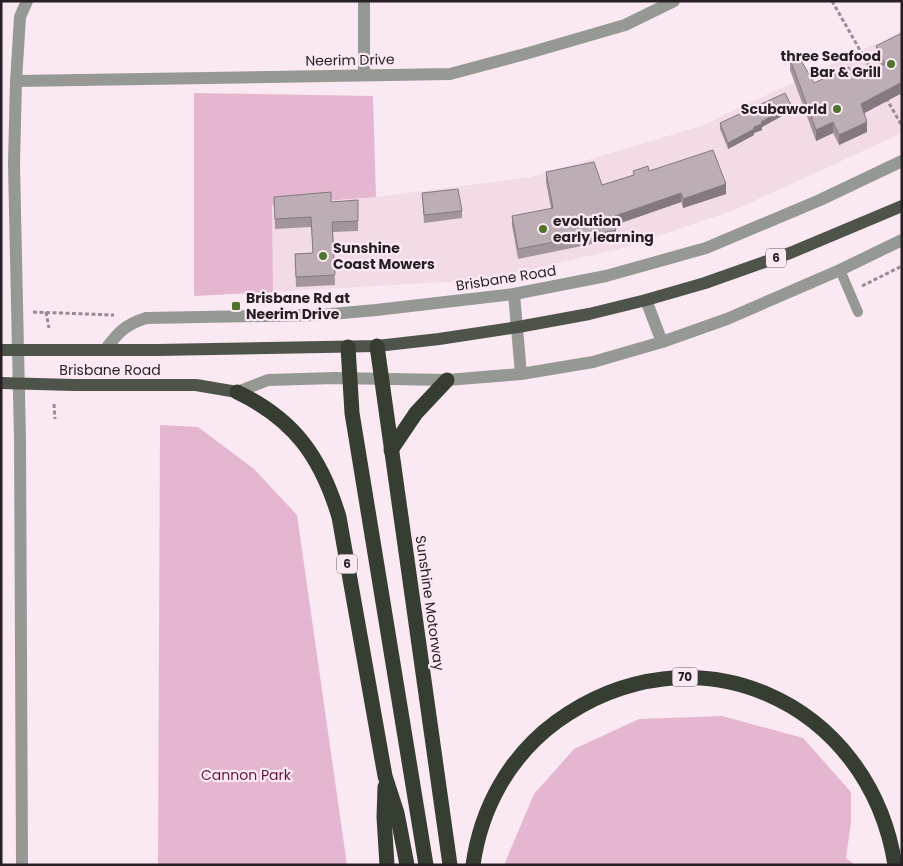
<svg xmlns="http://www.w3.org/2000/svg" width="903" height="866" font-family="Poppins,sans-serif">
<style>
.built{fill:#f3dae7}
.green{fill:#e5b6cf}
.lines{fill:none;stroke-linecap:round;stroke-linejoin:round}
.path{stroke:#988b92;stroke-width:3;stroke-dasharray:4 2.5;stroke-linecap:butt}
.service{stroke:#969993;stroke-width:10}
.minor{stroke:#969993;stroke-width:12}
.tertiary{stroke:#969993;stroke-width:12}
.primary{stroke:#4e544a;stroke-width:12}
.motorway{stroke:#363d31;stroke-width:15}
.wall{fill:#a3959c}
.shaded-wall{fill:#84797f}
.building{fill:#bdadb5;stroke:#84797f}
.poi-dot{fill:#4f732c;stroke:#fae9f2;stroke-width:2}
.labels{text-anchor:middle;stroke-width:4.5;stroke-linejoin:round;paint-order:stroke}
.shield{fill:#fae9f2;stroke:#665c61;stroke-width:1}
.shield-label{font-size:12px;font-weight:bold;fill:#261f23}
.poi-label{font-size:14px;font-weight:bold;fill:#261f23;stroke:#fae9f2;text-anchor:start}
.street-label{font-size:14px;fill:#261f23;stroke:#fae9f2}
.park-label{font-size:14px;fill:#631447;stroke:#fae9f2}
</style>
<rect width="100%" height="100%" fill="#fae9f2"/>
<polygon class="built" points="902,31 902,133 737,209 626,247 555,264 479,280 273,292 272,205 376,197 531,177 701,126"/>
<g class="green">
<polygon points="194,93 373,96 376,197 272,205 273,292 194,296"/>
<polygon points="160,425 198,427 254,469 297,515 347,865 158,865"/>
<polygon points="722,716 803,738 851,792 851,822 846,858 855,865 504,865 534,794 574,749 639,719"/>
</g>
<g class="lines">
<g class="path">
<polyline points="832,1 873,73"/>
<polyline points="886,98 902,126"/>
<polyline points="862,286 902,266"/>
<polyline points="33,312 114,315"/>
<polyline points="46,312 49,328"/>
<polyline points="54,404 55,419"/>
</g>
<polyline class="service" points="840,270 858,312"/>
<g class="minor">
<polyline points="364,75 364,1"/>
<polyline points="16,81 450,74 525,54 625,25 674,1"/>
<polyline points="514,294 521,374"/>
<polyline points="646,300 662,342"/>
<polyline points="18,350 14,164 16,81 20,17 27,1"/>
<path d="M105 350C118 333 124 325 146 318L320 315 376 310 514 294 606 276 706 248 820 200 902 161"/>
<polyline points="237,392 268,380 335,378 447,380 521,374 593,362 662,342 727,319 840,270 902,240"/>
</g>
<polyline class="tertiary" points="18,350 20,438 22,865"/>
<g class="primary">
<polyline points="1,350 157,350 377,346 439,339 518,327 589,314 646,300 705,283 790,253 902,206"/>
<polyline points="1,383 74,385 196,385 237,392"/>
</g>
<g class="motorway">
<polyline points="377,346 450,865"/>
<polyline points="348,347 352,413 426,865"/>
<path d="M237 392C294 419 321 457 339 517L385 776 397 813 407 865"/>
<polyline points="391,450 416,413 447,380"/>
<polyline points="385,787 384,817 387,865"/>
<path d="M473 865C481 807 510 756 556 722 693 622 869 700 895 865"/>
</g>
</g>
<g class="wall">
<polygon points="902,33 902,97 900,94 864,113 867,132 839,145 833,133 816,141 790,70 790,59 814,83 854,78 881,66 876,57 876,46"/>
<polygon points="791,111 762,127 762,130 754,133 754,135 728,149 720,129 720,123"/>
<polygon points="633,171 649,171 726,194 683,208 681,202 615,225 616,230 616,239 518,259 512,225 512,216 551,209 546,182 546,172 602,185 633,175"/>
<polygon points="422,193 462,211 462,218 424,223"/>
<polygon points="274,197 331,202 358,200 358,231 333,232 335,285 296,287 295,254 313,253 311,227 275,229"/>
</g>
<g class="shaded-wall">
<polygon points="900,83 900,94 861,115 861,104"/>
<polygon points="791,105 791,111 762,127 762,130 754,133 754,135 728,149 728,143 754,127 761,122"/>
<polygon points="833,122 833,133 816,141 816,130"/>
<polygon points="867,122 867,132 839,145 839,135"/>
<polygon points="726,184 726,194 683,208 683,199"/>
<polygon points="681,193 681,202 612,226 612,217"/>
</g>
<g class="building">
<polygon points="902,33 902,87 900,83 861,104 867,122 839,135 833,122 816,130 790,59 798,55 814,83 849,67 854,78 885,64 876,46"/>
<polygon points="785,93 791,105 761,122 762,124 754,127 754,129 728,143 720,123"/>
<polygon points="713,150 726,184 683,199 681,193 612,217 616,230 518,249 512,216 553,208 546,172 594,162 602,185 634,175 633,171 648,166 649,171"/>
<polygon points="458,189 462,211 424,215 422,193"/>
<polygon points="331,192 331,202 358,200 358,221 332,222 335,275 296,277 295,254 313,253 311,217 275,219 274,197"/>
</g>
<g class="poi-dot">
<circle cx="891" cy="64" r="5"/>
<circle cx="837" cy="109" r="5"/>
<circle cx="543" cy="229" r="5"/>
<circle cx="323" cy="256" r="5"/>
<rect x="231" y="301" width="10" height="10" rx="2.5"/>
</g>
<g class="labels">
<g class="shield">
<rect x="766" y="248.5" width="20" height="19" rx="4"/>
<rect x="337" y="554.5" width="20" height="19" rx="4"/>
<rect x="672.5" y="667.5" width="25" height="19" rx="4"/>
</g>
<g class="shield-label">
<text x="776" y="262">6</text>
<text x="347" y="568">6</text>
<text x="685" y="681">70</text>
</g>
<g class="poi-label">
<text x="881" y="61" text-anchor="end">three Seafood<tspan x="881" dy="16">Bar &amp; Grill</tspan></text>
<text x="827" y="114" text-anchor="end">Scubaworld</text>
<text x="553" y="226">evolution<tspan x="553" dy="16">early learning</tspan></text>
<text x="333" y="253">Sunshine<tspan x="333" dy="16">Coast Mowers</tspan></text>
<text x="246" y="303">Brisbane Rd at<tspan x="246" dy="16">Neerim Drive</tspan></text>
</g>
<g class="street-label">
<text transform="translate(350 60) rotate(-1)" y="5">Neerim Drive</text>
<text transform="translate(506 278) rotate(-9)" y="5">Brisbane Road</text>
<text x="110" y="375">Brisbane Road</text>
<text transform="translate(430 603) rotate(82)" y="5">Sunshine Motorway</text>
</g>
<g class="park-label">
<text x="246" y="780">Cannon Park</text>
</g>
</g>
<rect width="903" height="866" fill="none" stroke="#261f23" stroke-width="5"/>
</svg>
